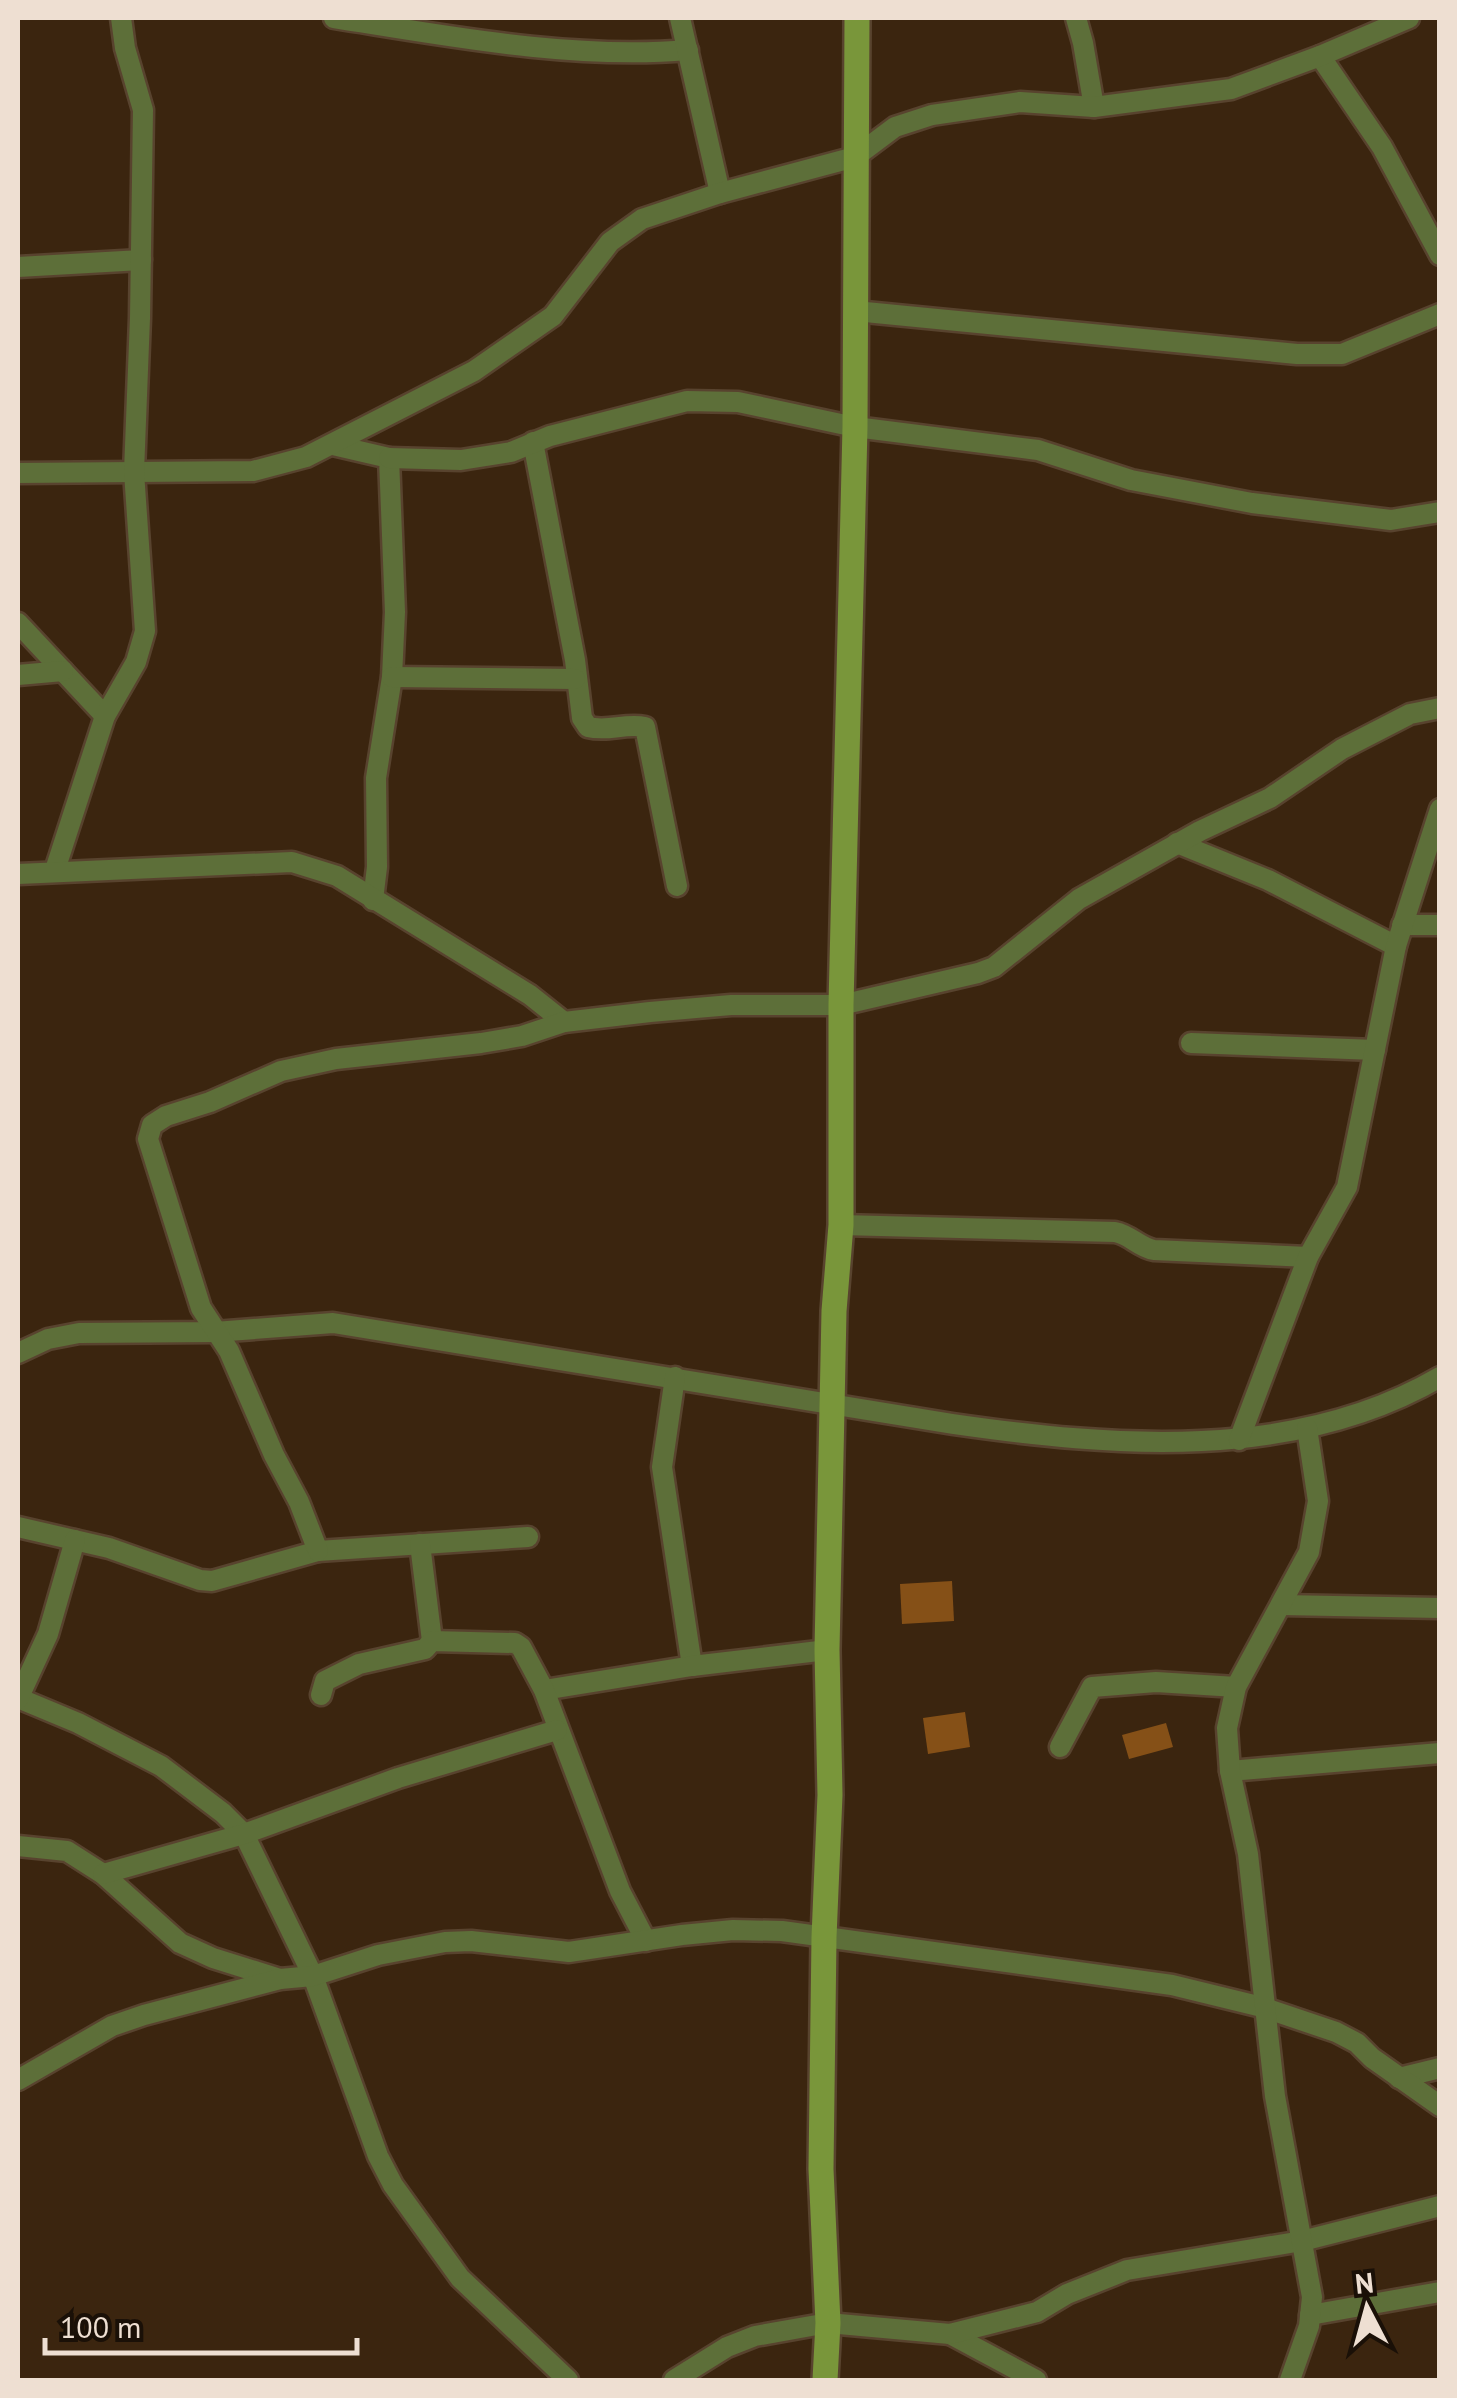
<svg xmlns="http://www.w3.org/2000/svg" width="1457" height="2398" font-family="'PT Sans',sans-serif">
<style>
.building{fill:#855017}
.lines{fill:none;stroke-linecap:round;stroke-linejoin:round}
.street-casing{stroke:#58432e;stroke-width:25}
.secondary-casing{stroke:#58432e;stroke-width:30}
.street{stroke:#5d6f39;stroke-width:20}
.secondary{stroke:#79963a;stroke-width:25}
</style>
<rect width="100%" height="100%" fill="#3b250f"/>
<g class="building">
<polygon points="952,1581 954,1621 902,1624 900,1584"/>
<polygon points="965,1712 970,1747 928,1754 923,1718"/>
<polygon points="1166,1723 1173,1747 1129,1759 1122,1735"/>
</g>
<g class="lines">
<g class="street-casing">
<g id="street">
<path d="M334 18C448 36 573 60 688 50"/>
<polyline points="680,18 720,193"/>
<polyline points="1076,18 1083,43 1094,107"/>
<polyline points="1320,56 1382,147 1440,255"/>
<polyline points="18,267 141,260"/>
<polyline points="855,311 1297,354 1342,354 1440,314"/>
<path d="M533 442 575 660 582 718 588 727C608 732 625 723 645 727L677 886"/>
<polyline points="333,445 389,458 395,612 392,677 376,778 377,867 373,900"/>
<polyline points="389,458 461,460 511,452 550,436 687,401 738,402 855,427 1038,450 1131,480 1252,503 1391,520 1440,512"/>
<polyline points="18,473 253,471 306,457 474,371 553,316 610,242 642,219 720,193 855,157 895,127 932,115 1020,102 1094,107 1231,89 1320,56 1409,18"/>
<polyline points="18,623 105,716"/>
<polyline points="18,675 63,671"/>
<polyline points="392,677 575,679"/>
<polyline points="1177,843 1268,880 1396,946"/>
<polyline points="55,870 105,716 136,662 145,631 134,472 140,318 143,110 125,48 121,18"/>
<polyline points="18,874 292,862 337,876 530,995 564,1022"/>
<polyline points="1402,925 1440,925"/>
<polyline points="1191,1043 1375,1050"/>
<path d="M841 1225 1115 1232C1131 1235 1138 1247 1154 1250L1308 1257"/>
<path d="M18 1353 48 1339 79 1333 215 1332 333 1323 953 1424C1113 1447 1294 1462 1440 1377"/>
<polyline points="675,1377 662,1467 692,1666"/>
<polyline points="1239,1440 1308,1257 1347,1187 1396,946 1440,809"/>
<polyline points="18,1527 109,1548 200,1580 212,1581 318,1551 528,1537"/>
<polyline points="420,1544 432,1641"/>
<polyline points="318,1551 299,1502 274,1455 229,1351 201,1308 148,1139 152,1125 166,1116 210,1102 281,1071 336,1059 481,1043 522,1036 564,1022 650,1012 731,1005 841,1005 978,973 994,967 1079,899 1200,831 1270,798 1342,749 1410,714 1440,708"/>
<polyline points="1282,1605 1440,1608"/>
<polyline points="544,1690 692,1666 827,1650"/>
<polyline points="321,1695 325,1681 359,1664 425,1649 432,1641 515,1643 521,1647 544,1690 620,1891 646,1941"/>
<polyline points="18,1698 78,1723 161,1766 223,1813 244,1834 313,1976 378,2156 393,2185 460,2278 568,2380"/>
<polyline points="18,1699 48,1634 75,1540"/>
<polyline points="1060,1747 1092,1687 1156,1682 1236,1687"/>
<polyline points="1230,1771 1440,1753"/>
<polyline points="18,1846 67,1851 103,1874 180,1943 213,1958 280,1979"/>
<polyline points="103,1874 244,1834 398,1778 557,1730"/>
<polyline points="1399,2078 1440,2068"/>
<polyline points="18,2080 112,2026 144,2015 280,1979 313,1976 378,1955 445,1942 471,1941 569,1952 682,1935 733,1930 782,1931 1172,1985 1262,2007 1336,2032 1357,2043 1372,2058 1440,2106"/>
<polyline points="1310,2315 1440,2292"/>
<polyline points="950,2334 1036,2380"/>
<polyline points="674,2380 727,2347 755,2336 828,2323 950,2334 1037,2312 1067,2294 1127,2270 1302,2241 1440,2206"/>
<polyline points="1290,2380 1309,2326 1312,2297 1275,2096 1248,1854 1230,1771 1227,1728 1236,1687 1309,1552 1318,1501 1307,1428"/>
</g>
</g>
<g class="secondary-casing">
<polyline id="secondary" points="825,2380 828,2323 821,2169 824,1937 830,1795 827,1650 834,1311 841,1225 841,1005 855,427 857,18"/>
</g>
<use href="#street" class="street"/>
<use href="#secondary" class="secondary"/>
</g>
<rect width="1457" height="2398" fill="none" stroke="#eedfd2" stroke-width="40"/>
<g transform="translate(1367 2308) rotate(354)" stroke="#1a1007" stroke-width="8" paint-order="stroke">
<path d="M0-8L18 38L0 25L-18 38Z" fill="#eedfd2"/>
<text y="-15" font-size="28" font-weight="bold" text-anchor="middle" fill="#eedfd2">N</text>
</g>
<path d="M45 2338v15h312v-15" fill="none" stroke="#eedfd2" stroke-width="5"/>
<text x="60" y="2338" font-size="30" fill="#eedfd2" stroke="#1a1007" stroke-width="8" paint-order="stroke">100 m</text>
</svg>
